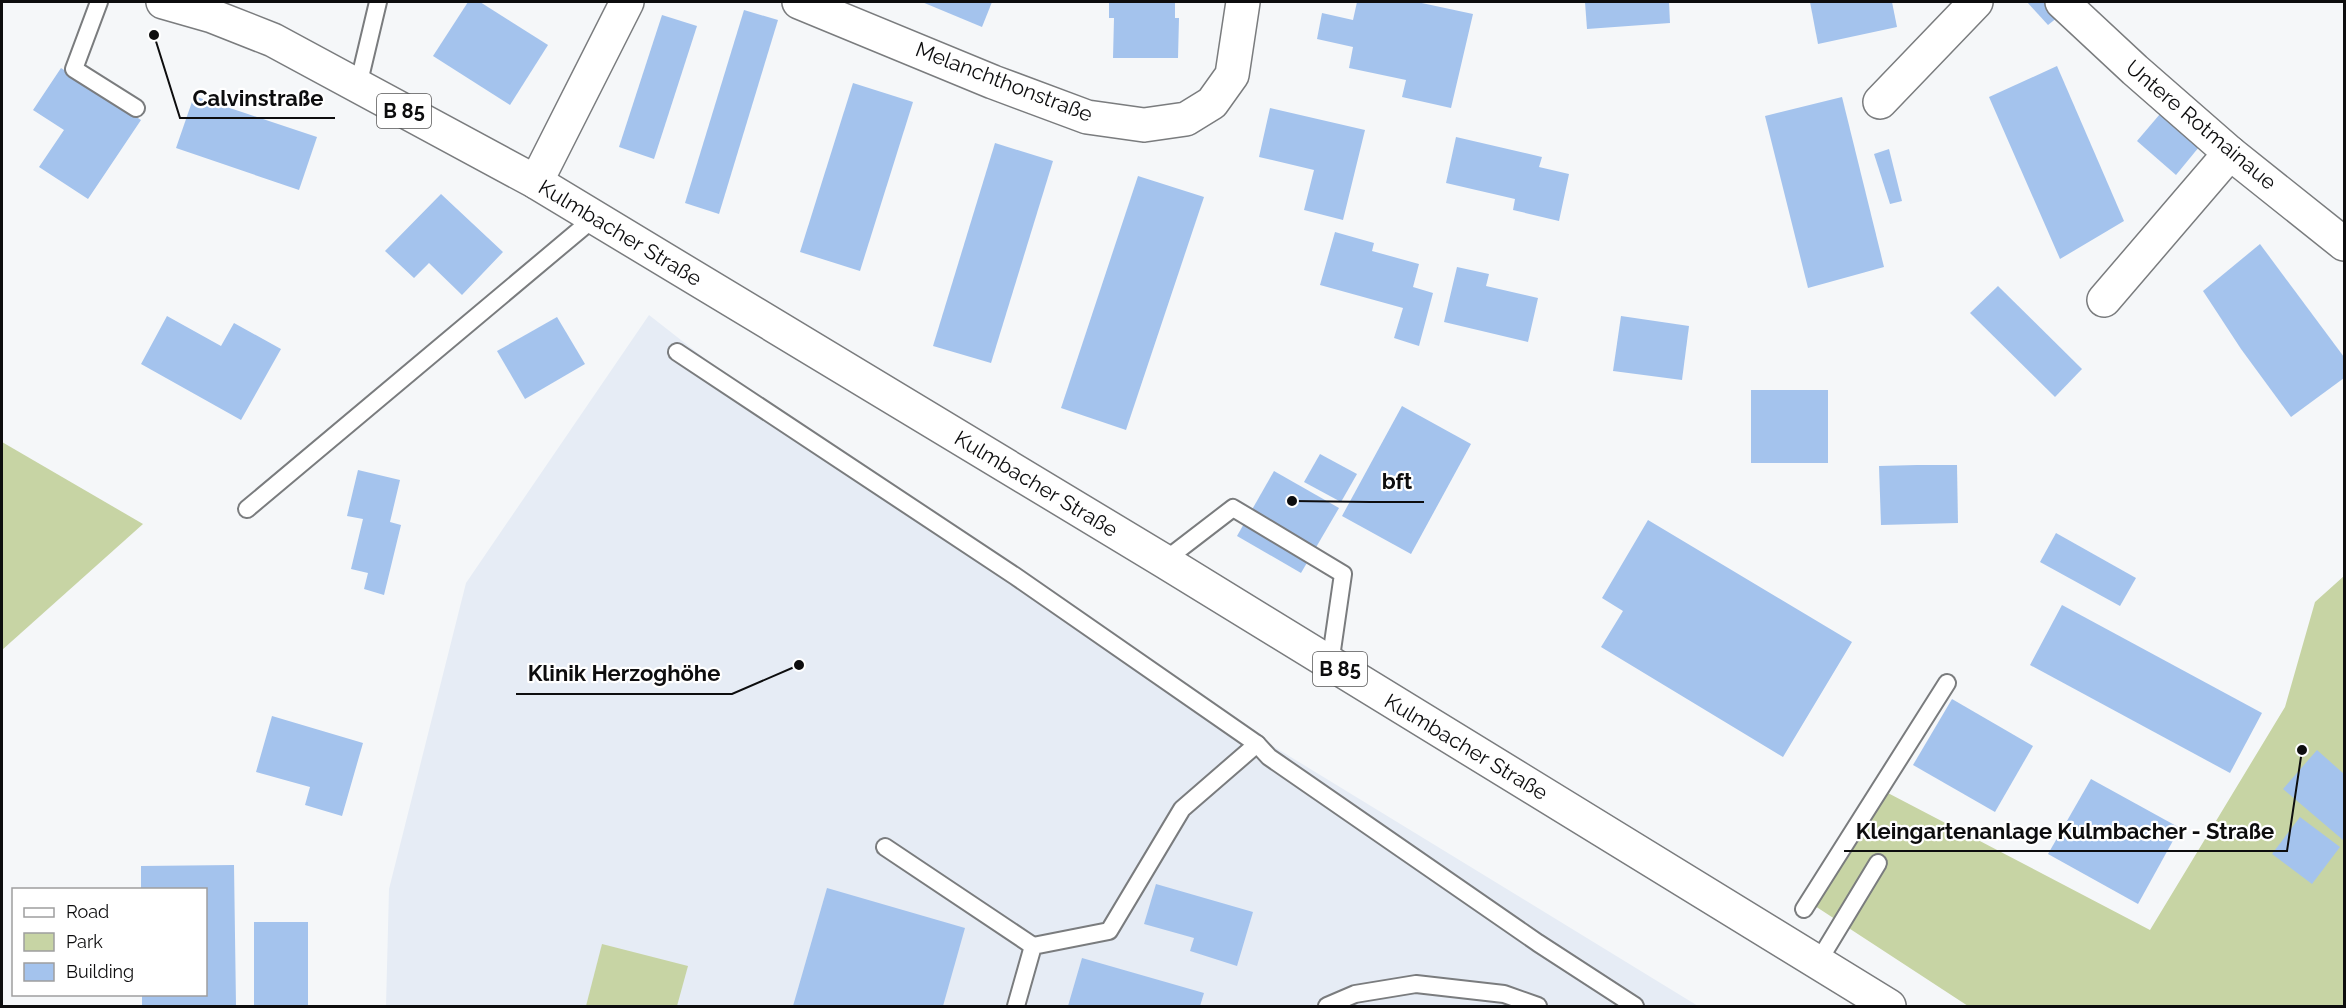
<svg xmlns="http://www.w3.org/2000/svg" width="2346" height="1008" font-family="Raleway,sans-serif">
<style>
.built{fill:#e6ecf5}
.green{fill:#c7d4a4}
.building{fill:#a4c3ed}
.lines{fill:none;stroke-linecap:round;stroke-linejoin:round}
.service-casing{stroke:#7a7c7e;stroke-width:20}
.minor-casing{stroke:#7a7c7e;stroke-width:36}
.primary-casing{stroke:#7a7c7e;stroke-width:36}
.service{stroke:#fff;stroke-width:16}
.minor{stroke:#fff;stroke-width:33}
.primary{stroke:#fff;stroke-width:33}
.labels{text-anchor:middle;stroke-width:4.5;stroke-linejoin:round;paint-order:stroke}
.shield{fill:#fff;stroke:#565656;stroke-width:1.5}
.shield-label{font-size:20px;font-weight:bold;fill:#0d0d0e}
.street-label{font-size:21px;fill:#0d0d0e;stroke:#fff}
.leader{fill:none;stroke:#0d0d0e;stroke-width:2}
.callout-dot{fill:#0d0d0e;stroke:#fff;stroke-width:2}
.callout-label{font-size:22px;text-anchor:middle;font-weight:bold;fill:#0d0d0e;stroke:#fff;stroke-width:4.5;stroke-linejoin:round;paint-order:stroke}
</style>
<rect width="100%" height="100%" fill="#f5f7f9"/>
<polygon class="built" points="649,315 773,412 1276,748 1698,1006 386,1006 389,889 466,583"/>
<g class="green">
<polygon points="2,442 143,524 2,650"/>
<polygon points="2344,576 2344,1006 1968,1006 1815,906 1886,792 2150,930 2285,707 2315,602"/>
<polygon points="602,944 688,966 677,1006 586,1006"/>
</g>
<g class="building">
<polygon points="468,2 480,2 548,45 510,105 433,56"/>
<polygon points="922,2 992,2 982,27"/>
<polygon points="1109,2 1175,2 1175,18 1179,18 1178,58 1113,58 1114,18 1109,18"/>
<polygon points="1357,2 1417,2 1473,14 1451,108 1402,97 1406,80 1349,68 1353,47 1317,39 1322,13 1353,20"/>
<polygon points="1585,2 1669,2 1670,23 1587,29"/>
<polygon points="1810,2 1892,2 1897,27 1818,44"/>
<polygon points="2027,2 2052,2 2063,13 2048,25"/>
<polygon points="744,10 778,20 719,214 685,203"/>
<polygon points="662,15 697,26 654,159 619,147"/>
<polygon points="2057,66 2124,221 2060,259 1989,97"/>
<polygon points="61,68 141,120 88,199 39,167 64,130 33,110"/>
<polygon points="853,83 913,102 860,271 800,252"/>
<polygon points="194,96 317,137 299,190 176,148"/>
<polygon points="1842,97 1884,267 1808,288 1765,116"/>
<polygon points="1270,108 1365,130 1343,220 1304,210 1314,170 1259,157"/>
<polygon points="2160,114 2199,147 2176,175 2137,141"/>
<polygon points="1456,137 1542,157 1539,167 1569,174 1559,221 1513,210 1515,199 1446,183"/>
<polygon points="995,143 1053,161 991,363 933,346"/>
<polygon points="1889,149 1902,201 1890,204 1874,154"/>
<polygon points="1138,176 1204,197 1126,430 1061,408"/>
<polygon points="441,194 503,252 462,295 429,263 414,278 385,251"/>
<polygon points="1335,232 1374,243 1372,251 1419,264 1413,287 1433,293 1419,346 1394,338 1403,308 1320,285"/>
<polygon points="2260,244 2344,357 2344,378 2291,417 2241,349 2203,291"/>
<polygon points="1457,267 1489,274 1486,286 1538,298 1528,342 1444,322"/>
<polygon points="1998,286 2082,369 2055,397 1970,313"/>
<polygon points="167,316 221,346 234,323 281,349 241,420 141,364"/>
<polygon points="1621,316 1689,326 1682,380 1613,371"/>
<polygon points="557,317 585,364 525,399 497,351"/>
<rect x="1751" y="390" width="77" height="73"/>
<polygon points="1402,406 1471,444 1411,554 1342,516"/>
<polygon points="1320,454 1357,474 1341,502 1304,482"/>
<polygon points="1917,465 1957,465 1958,523 1881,525 1879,466"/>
<polygon points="358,470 400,480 390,522 401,525 384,595 364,589 368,573 351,569 363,519 347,516"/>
<polygon points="1274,471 1339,508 1301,573 1237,536"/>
<polygon points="1648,520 1852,642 1783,757 1601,647 1623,611 1602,598"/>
<polygon points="2056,533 2136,578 2120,606 2040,562"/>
<polygon points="2062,605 2262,713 2230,773 2030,665"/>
<polygon points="1952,699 2033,746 1995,812 1913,765"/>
<polygon points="272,716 363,743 342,816 305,805 310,787 256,772"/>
<polygon points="2317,750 2344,774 2344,838 2343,840 2283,789"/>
<polygon points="2091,779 2180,828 2138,904 2048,854"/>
<polygon points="2300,817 2340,847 2312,884 2272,854"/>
<polygon points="234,865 236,1006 142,1006 142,994 206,994 206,890 141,890 141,866"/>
<polygon points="1156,884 1253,912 1237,966 1190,951 1194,938 1144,924"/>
<polygon points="827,888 965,928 943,1006 793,1006"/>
<rect x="254" y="922" width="54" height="84"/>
<polygon points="1082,958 1204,993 1200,1006 1068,1006"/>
</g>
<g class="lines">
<g class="service-casing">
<g id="service">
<polyline points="99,2 74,69 136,108"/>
<polyline points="358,86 378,2"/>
<polyline points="677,352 1015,576 1257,744 1269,757 1538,943 1635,1006"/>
<polyline points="247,509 594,218"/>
<polyline points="1164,561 1233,508 1343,574 1330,664"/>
<polyline points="885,847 1033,946"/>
<polyline points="1804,909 1947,683"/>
<polyline points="1818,962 1878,863"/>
<polyline points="1016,1006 1033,946 1109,931 1182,809 1257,744"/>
<polyline points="1327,1006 1355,994 1416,984 1504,994 1538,1006"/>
</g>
</g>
<g class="minor-casing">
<g id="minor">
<polyline points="799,2 993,82 1087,117 1144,125 1186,119 1212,103 1232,75 1243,2"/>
<polyline points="2062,2 2135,70 2230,153 2344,244"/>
<polyline points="1880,102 1976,2"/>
<polyline points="536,182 627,2"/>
<polyline points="2104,300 2230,153"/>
</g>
</g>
<g class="primary-casing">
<polyline id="primary" points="163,2 212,16 273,40 536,182 1164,561 1889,1006"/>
</g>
<use href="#service" class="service"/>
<use href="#minor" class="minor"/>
<use href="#primary" class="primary"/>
</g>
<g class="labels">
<g class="shield">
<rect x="377" y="94" width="54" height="34" rx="4.5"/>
<rect x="1313" y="652" width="54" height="34" rx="4.5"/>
</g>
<g class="shield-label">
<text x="404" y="118">B 85</text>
<text x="1340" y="676">B 85</text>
</g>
<g class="street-label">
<text transform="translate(1004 82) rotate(21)" y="7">Melanchthonstraße</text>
<text transform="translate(2201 125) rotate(40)" y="7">Untere Rotmainaue</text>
<text transform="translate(620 233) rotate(31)" y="7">Kulmbacher Straße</text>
<text transform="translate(1036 484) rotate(31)" y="7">Kulmbacher Straße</text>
<text transform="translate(1466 747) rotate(31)" y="7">Kulmbacher Straße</text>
</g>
</g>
<path class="leader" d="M154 35L180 118H335M1292 501L1370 502H1424M799 665L732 694H516M2302 750L2287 851H1844"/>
<g class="callout-dot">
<circle cx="154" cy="35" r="6"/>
<circle cx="1292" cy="501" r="6"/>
<circle cx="799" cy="665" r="6"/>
<circle cx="2302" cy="750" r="6"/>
</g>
<g class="callout-label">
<text x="258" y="106">Calvinstraße</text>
<text x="1397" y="489">bft</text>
<text x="624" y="681">Klinik Herzoghöhe</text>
<text x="2065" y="839">Kleingartenanlage Kulmbacher - Straße</text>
</g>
<rect width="2346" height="1008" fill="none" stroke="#0d0d0e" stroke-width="6"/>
<rect x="12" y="888" width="195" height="108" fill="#ffffff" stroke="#9e9e9f" stroke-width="1.5"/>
<rect x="24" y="908" width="30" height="9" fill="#ffffff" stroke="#9e9e9f" stroke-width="1.5"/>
<text x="66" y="918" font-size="18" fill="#0d0d0e">Road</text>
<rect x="24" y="933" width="30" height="18" fill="#c7d4a4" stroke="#9e9e9f" stroke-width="1.5"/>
<text x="66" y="948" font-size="18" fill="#0d0d0e">Park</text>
<rect x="24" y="963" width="30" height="18" fill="#a4c3ed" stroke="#9e9e9f" stroke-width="1.5"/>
<text x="66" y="978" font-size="18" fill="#0d0d0e">Building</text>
</svg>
